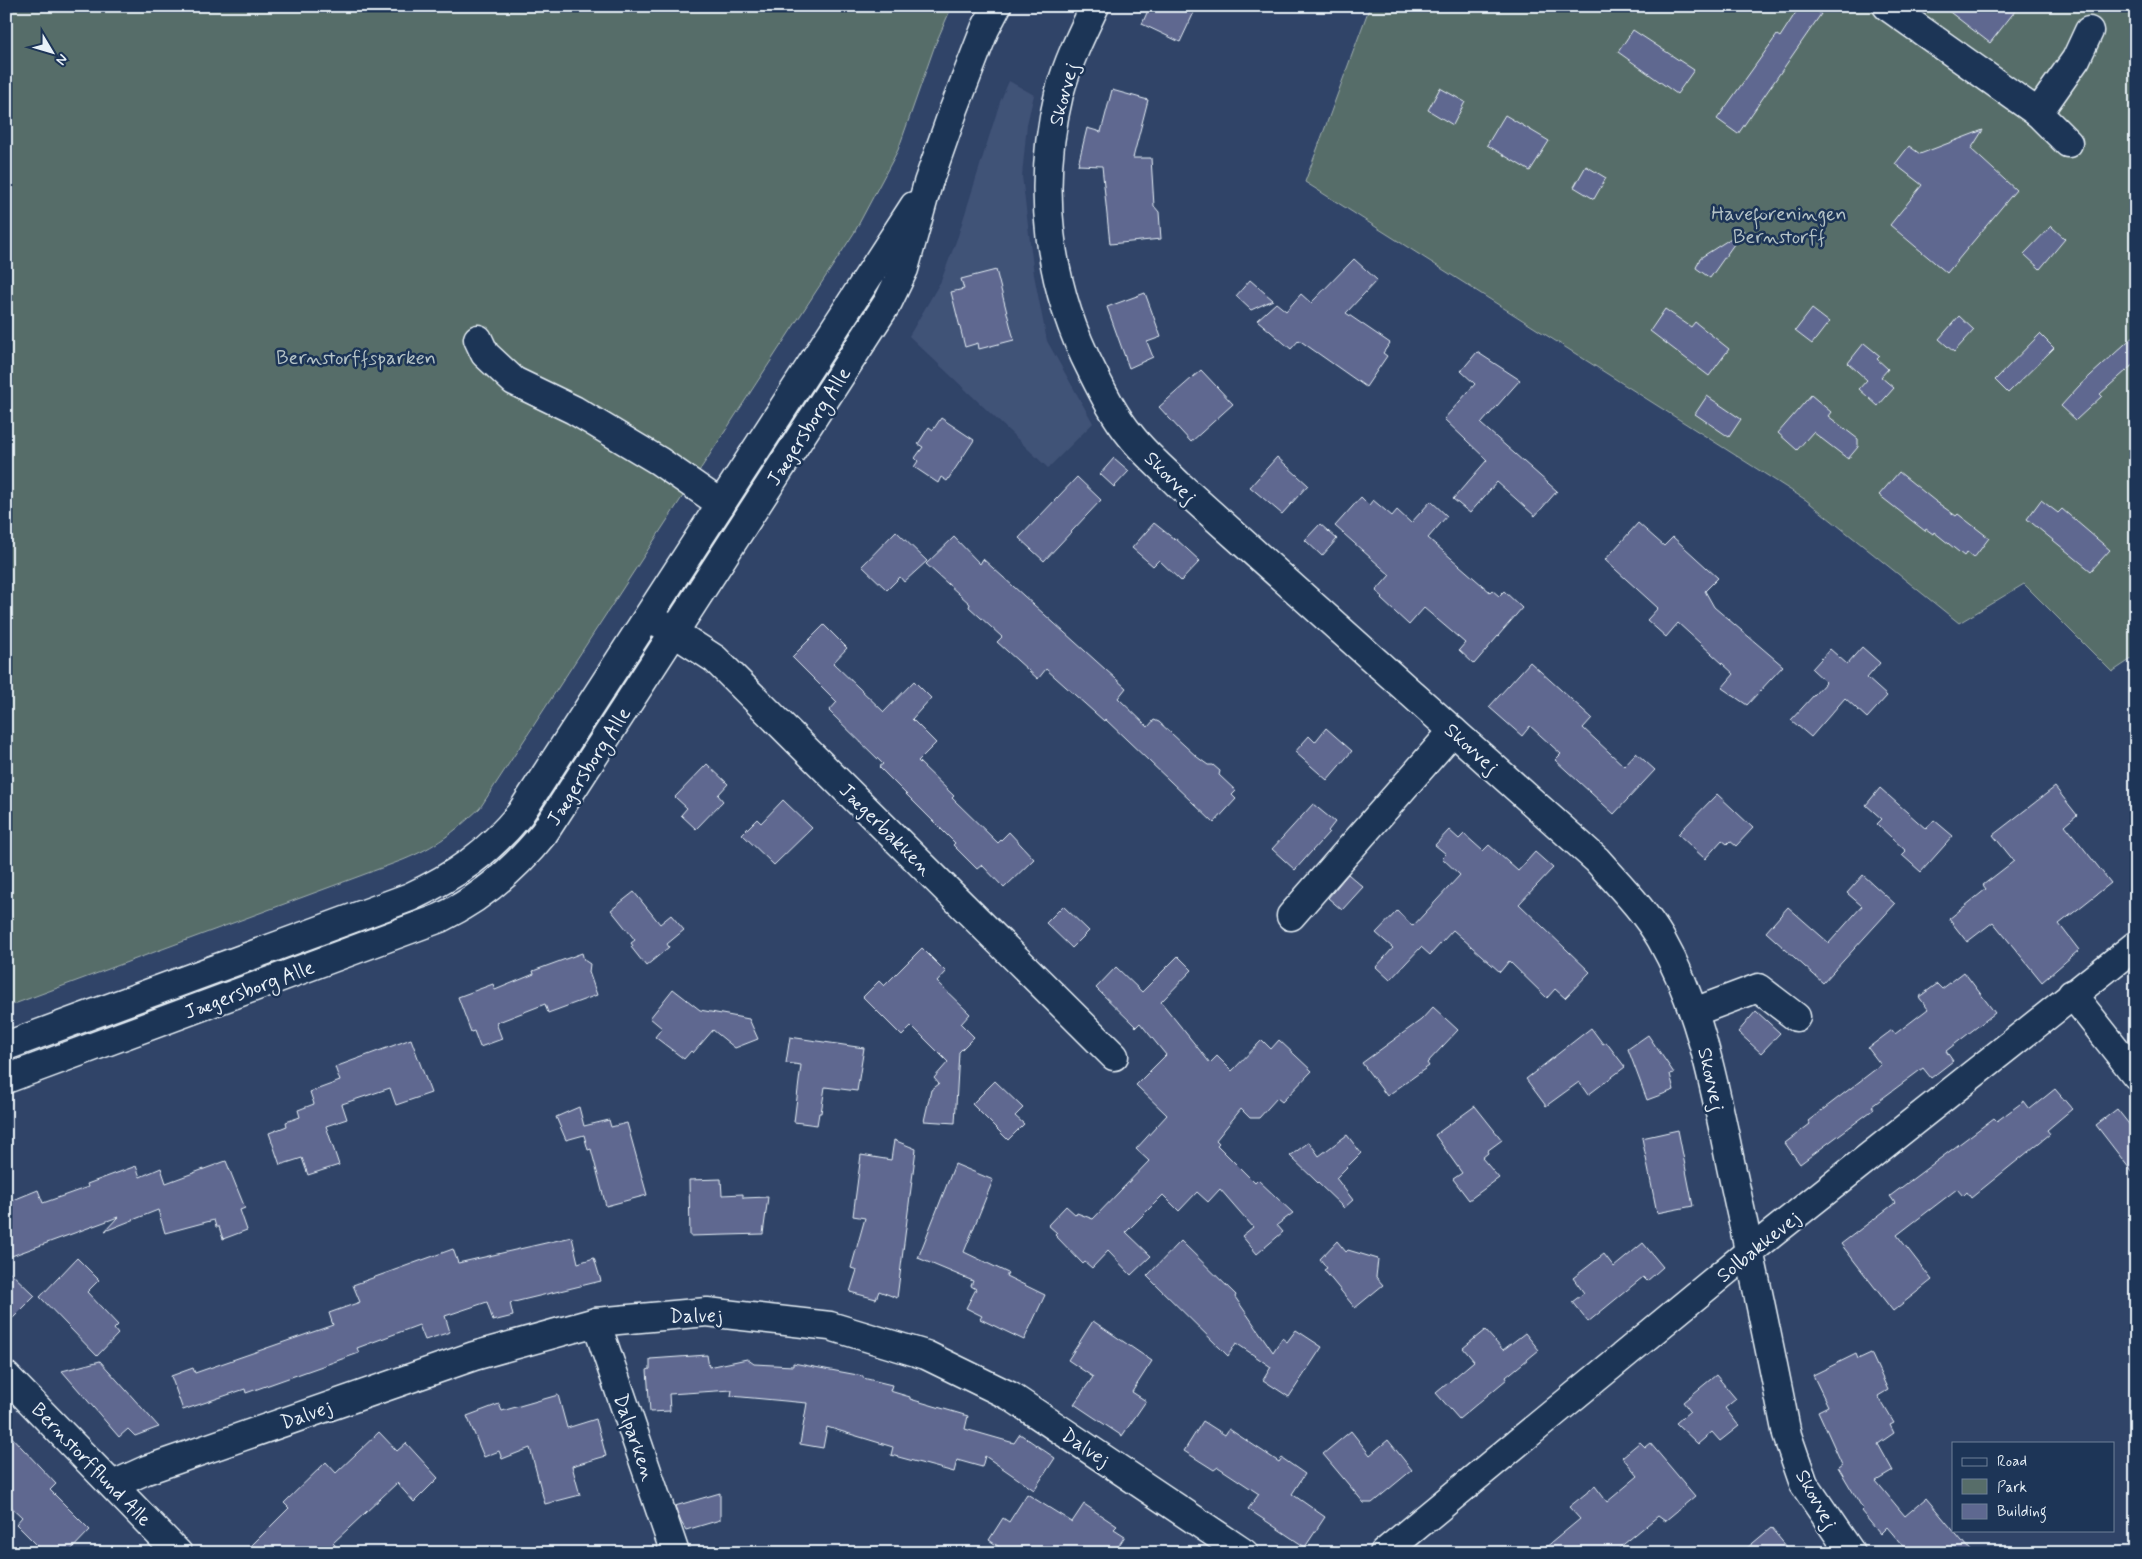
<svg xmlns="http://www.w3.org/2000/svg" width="2142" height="1559" font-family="Mynerve,sans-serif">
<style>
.built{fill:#415277}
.green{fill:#576d69;stroke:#a0afb0}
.building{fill:#5e6890;stroke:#e8f1f8}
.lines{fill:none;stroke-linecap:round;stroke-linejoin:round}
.minor-casing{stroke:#e8f1f8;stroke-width:31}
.minor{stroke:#1d3557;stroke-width:28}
.labels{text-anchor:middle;stroke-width:5;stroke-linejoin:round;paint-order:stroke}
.street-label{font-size:20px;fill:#e8f1f8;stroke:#1d3557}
.park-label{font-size:20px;fill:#b5c3c6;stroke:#1d3557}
</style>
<rect width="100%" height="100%" fill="#304468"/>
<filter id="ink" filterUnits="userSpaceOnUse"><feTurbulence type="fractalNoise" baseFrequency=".02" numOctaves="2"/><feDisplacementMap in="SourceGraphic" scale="10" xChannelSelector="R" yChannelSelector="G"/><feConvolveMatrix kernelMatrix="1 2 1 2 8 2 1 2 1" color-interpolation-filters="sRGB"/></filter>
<g filter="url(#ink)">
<polygon class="built" points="1009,81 1034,95 1027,124 1022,176 1034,275 1047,341 1093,423 1048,468 909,336 941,281 958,236 1000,102"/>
<g class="green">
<path d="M6 6H952L935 45 898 150 854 233 480 808C453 833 437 846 403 860L6 1007Z"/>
<polygon points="1370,6 2136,6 2136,656 2112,672 2024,584 1959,623 1806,500 1305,182"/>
</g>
<g class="building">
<polygon points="1150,6 1197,6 1180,42 1142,24"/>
<polygon points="1800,6 1809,6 1821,14 1738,134 1717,119 1777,35 1780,37"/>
<polygon points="1942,6 2019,6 1990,43"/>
<polygon points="1633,30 1694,70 1677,94 1618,52"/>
<polygon points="1440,88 1465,102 1453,125 1428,110"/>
<polygon points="1112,90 1148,100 1133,158 1151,158 1154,206 1159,212 1161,239 1110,244 1102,166 1078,165 1087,128 1101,132"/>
<polygon points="1505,115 1549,141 1530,171 1487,145"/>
<polygon points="1983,130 1971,149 2016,190 1947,273 1890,225 1922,185 1895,164 1909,146 1920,154"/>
<polygon points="1586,166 1606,178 1594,199 1574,187"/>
<polygon points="2051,226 2065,239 2040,269 2024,254"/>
<polygon points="1744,230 1710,278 1696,268 1700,258"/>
<polygon points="1354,259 1377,280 1346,313 1390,343 1383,353 1387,356 1366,387 1299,340 1291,349 1257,320 1276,303 1286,311 1301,294 1311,303"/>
<polygon points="996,270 1014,340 979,349 978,343 965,347 951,292 964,289 961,279"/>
<polygon points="1250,280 1273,300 1251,310 1236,296"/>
<polygon points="1145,293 1161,337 1147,342 1153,357 1129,368 1107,307"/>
<polygon points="1665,309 1691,327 1695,322 1729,349 1709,376 1650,331"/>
<polygon points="1812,309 1829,322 1812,344 1795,331"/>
<polygon points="1959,316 1974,330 1954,352 1939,339"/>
<polygon points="2040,334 2054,348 2008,393 1995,380"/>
<polygon points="2136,334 2136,362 2100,394 2102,396 2076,420 2061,406 2079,386"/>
<polygon points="1864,343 1880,356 1877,359 1888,369 1881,377 1894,388 1878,406 1859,389 1867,380 1848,363"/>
<polygon points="1477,352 1520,380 1481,424 1557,491 1535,516 1497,482 1470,513 1453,499 1487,460 1444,419 1475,384 1461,371"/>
<polygon points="1201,370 1233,404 1191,442 1159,407"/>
<polygon points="1811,395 1831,412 1828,416 1858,439 1858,447 1848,459 1813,432 1797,450 1778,433"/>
<polygon points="1707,396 1741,419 1729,437 1695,414"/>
<polygon points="941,418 974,440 947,481 941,477 938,483 914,467 918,461 915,458 923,447 918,444 929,427 933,430"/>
<polygon points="1277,457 1308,485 1282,514 1250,487"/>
<polygon points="1114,458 1129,471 1114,487 1100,474"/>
<polygon points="1899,472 1935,501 1956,516 1958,514 1989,538 1974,558 1967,552 1964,556 1934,532 1933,534 1926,529 1925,531 1879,495"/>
<polygon points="1077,477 1101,500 1044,561 1019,538"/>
<polygon points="1361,497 1369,505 1373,500 1392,516 1397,510 1411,523 1431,501 1447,516 1428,538 1490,592 1492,590 1499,596 1504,591 1522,608 1474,664 1459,650 1465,643 1424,608 1409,625 1381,599 1383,597 1376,591 1390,575 1335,526"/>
<polygon points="2041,500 2058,513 2062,509 2110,550 2091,571 2027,519"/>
<polygon points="1154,523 1174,539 1175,538 1200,561 1181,581 1159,560 1153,566 1132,548"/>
<polygon points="1638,523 1664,546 1673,537 1718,578 1705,591 1714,607 1783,666 1747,705 1722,688 1734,674 1678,623 1666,637 1647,620 1658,608 1605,560"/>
<polygon points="1320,524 1337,539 1322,556 1305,540"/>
<polygon points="896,531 927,561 904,582 900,577 887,590 862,566"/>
<polygon points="954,537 980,564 983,559 1126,688 1118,698 1148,727 1154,720 1159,722 1197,757 1208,765 1213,765 1220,771 1219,775 1236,791 1232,795 1236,799 1214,823 1105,719 1104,721 1046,669 1038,679 997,642 1002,637 969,607 970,604 926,564"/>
<polygon points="824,625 847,648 833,663 884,712 914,681 931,698 912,719 936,743 918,761 954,796 952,798 998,843 1009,832 1034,859 1004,888 982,865 977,869 953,845 955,843 879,767 883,764 829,711 837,702 792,657"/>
<polygon points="1862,647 1880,663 1867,678 1887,696 1867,718 1845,698 1811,737 1791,720 1826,682 1812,669 1830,649 1847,664"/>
<polygon points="1530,662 1592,718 1583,728 1624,766 1636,753 1655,770 1614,814 1555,760 1561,754 1530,726 1522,736 1489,707"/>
<polygon points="1326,728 1352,751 1327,780 1295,752 1309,736 1315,742"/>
<polygon points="707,764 728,784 718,795 723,801 696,829 681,815 687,808 675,797"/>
<polygon points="2055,787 2077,815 2065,825 2111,883 2059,924 2079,950 2042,982 1993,922 1967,942 1949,919 1986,889 1983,885 2014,861 1993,835"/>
<polygon points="1880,788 1926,829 1934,820 1953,836 1921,872 1902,855 1906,851 1877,824 1882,819 1866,805"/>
<polygon points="1717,794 1753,828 1736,846 1730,841 1727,844 1722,840 1705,859 1678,834"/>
<polygon points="783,800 812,828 774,865 742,834 757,819 761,823"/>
<polygon points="1313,804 1335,822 1328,831 1329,832 1295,870 1272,849"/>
<polygon points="1449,830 1459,839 1464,834 1483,851 1489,845 1518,871 1535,852 1553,868 1519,904 1590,972 1565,998 1555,989 1547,998 1509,961 1500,972 1453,930 1430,955 1421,947 1390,980 1376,967 1393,948 1376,933 1397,911 1413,926 1460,875 1442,858 1446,854 1435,845"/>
<polygon points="1348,874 1363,887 1342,910 1328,898"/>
<polygon points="1863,875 1895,904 1823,983 1766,932 1788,907 1829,943 1862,906 1847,893"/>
<polygon points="634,892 660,924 671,915 684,930 667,944 669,947 646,966 631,947 633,946 631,943 635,940 611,910"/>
<polygon points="1063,906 1089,931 1072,948 1046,923"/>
<polygon points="922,948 946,972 937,982 970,1014 961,1024 974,1037 959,1052 955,1123 924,1121 931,1090 939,1084 934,1078 948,1062 912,1026 902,1036 863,997 879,981 884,986"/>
<polygon points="582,953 584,960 590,964 589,972 597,995 548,1013 545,1004 496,1023 502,1039 480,1047 474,1031 471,1032 458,997 493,984 495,990 534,974 533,971"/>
<polygon points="1178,956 1192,970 1161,1002 1210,1063 1217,1056 1232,1071 1262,1040 1271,1049 1279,1040 1312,1071 1282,1102 1277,1098 1259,1118 1250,1118 1241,1109 1216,1140 1219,1143 1217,1145 1255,1183 1258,1180 1293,1213 1277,1225 1283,1232 1257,1254 1242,1236 1253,1227 1220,1189 1208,1202 1197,1192 1179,1211 1163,1195 1126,1232 1151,1256 1131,1275 1108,1251 1092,1268 1085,1262 1083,1264 1055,1235 1057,1233 1048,1225 1066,1206 1076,1215 1077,1213 1093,1219 1149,1161 1136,1149 1167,1115 1136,1085 1166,1055 1140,1023 1136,1027 1096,988 1116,967 1142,992"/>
<polygon points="1964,972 1995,1013 1946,1051 1953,1061 1931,1078 1923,1068 1872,1106 1874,1109 1800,1164 1785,1143 1810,1124 1808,1121 1881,1065 1868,1048 1892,1030 1895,1034 1928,1009 1919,997 1937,984 1942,989"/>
<polygon points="673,989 700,1010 749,1019 758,1039 735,1048 713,1030 693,1053 691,1051 684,1059 655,1037 662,1028 650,1018"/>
<polygon points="1433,1007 1458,1030 1427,1063 1429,1066 1387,1096 1362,1063 1421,1020"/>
<polygon points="1756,1011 1780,1033 1761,1053 1738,1032"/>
<polygon points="1591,1028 1603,1044 1606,1042 1625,1067 1588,1095 1579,1082 1546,1106 1526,1079"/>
<polygon points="1648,1035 1674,1073 1670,1074 1674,1090 1647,1100 1628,1049"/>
<polygon points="790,1037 864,1048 857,1091 825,1087 821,1113 819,1113 817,1125 794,1122 801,1065 786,1063"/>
<polygon points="411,1039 431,1093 396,1105 390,1088 342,1104 347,1119 326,1126 339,1165 308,1175 302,1158 280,1165 269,1133 287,1126 286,1122 300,1117 298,1110 314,1104 310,1092 340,1081 335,1067"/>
<polygon points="995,1081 1023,1108 1015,1116 1024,1124 1008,1140 972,1104"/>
<polygon points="2055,1089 2072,1109 2047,1130 2050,1134 1971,1198 1967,1192 1963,1196 1957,1189 1897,1235 1932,1280 1893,1311 1841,1244 1895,1203 1890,1196 1994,1118 1997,1121 2024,1101 2030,1109"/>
<polygon points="1475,1106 1502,1140 1487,1151 1488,1153 1482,1158 1499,1178 1469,1200 1453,1179 1462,1173 1435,1135"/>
<polygon points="579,1107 584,1126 609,1120 611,1127 627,1123 647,1195 606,1206 591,1149 588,1150 584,1135 566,1140 556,1117"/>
<polygon points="2117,1109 2136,1133 2136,1177 2096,1125"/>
<polygon points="1678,1130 1693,1206 1657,1213 1642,1138"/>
<polygon points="1347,1135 1361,1153 1336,1178 1353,1200 1344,1208 1290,1156 1309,1142 1319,1156"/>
<polygon points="894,1140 916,1149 897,1298 879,1291 876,1299 850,1292 857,1270 851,1268 865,1218 853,1216 861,1155 891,1160"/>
<polygon points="226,1161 245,1208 240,1210 247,1230 223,1239 219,1227 216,1227 214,1220 165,1233 158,1210 105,1231 118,1217 6,1258 6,1203 38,1190 43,1203 88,1187 87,1184 136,1166 140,1177 161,1168 166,1183"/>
<polygon points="955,1164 993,1180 964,1252 1008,1273 1006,1276 1045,1295 1024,1340 980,1319 982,1316 966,1308 976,1289 971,1286 973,1281 918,1258"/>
<polygon points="721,1179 722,1195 743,1194 743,1198 768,1197 763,1234 690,1236 689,1180"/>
<polygon points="572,1237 578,1263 594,1258 601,1281 510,1303 513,1316 493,1321 487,1302 445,1316 450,1332 425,1340 419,1325 357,1348 359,1353 246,1393 245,1389 183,1410 171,1376 193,1368 195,1373 333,1325 329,1313 360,1302 353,1285 453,1249 458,1263"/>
<polygon points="1181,1241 1236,1295 1235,1297 1273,1352 1282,1338 1287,1342 1296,1330 1322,1347 1289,1397 1263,1380 1271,1367 1236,1343 1228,1356 1147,1276"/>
<polygon points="1337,1241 1346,1252 1348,1250 1378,1259 1376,1277 1383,1285 1355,1308 1324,1270 1327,1268 1320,1259"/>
<polygon points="1643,1243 1663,1267 1647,1281 1643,1277 1588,1322 1572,1302 1584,1293 1573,1278 1604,1254 1614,1267"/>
<polygon points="77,1258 99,1280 87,1292 118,1325 114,1329 118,1334 97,1356 40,1297"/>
<polygon points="6,1268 35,1296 6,1325"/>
<polygon points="1093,1321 1152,1361 1132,1392 1146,1401 1122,1436 1074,1404 1093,1377 1068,1360"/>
<polygon points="1485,1330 1503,1350 1525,1333 1539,1350 1506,1377 1507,1379 1459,1419 1436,1393 1474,1361 1463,1348"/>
<polygon points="1871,1353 1888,1390 1878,1396 1894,1423 1890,1425 1894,1433 1878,1444 1893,1471 1876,1481 1905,1516 1926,1498 1972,1553 1909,1553 1887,1527 1880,1534 1861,1511 1863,1509 1838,1467 1842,1464 1818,1411 1828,1406 1813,1375 1856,1354 1858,1359"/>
<polygon points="707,1355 709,1367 747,1359 754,1364 793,1366 793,1363 863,1376 863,1378 892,1385 890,1391 910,1397 910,1399 968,1416 965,1429 1014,1443 1020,1434 1055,1458 1034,1490 985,1456 982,1467 957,1460 954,1472 891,1455 893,1447 827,1427 823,1448 800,1444 807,1403 731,1396 732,1390 669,1394 670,1411 650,1412 647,1370 650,1369 650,1359"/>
<polygon points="100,1361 159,1427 135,1436 128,1429 119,1437 62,1371"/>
<polygon points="1716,1375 1736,1399 1725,1408 1739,1426 1720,1441 1712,1432 1698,1444 1676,1423 1690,1411 1683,1402"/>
<polygon points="558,1395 567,1428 596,1419 606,1456 572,1466 580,1495 545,1504 530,1448 502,1459 499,1451 484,1457 467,1416 499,1404 502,1411"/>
<polygon points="1203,1421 1225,1435 1229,1429 1279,1462 1282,1458 1305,1474 1292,1494 1325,1517 1305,1547 1248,1509 1259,1494 1218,1467 1214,1470 1184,1451"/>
<polygon points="6,1431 56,1484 50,1490 90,1530 68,1553 45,1553 16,1524 22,1517 6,1502"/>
<polygon points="1351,1431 1370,1455 1388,1440 1412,1470 1372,1503 1364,1503 1323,1454"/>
<polygon points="379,1432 397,1451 406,1443 438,1478 414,1502 397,1483 333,1543 343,1553 244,1553 289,1508 284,1503 326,1462 336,1473"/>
<polygon points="1640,1442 1645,1447 1650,1443 1695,1496 1665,1521 1658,1516 1613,1553 1539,1553 1580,1519 1569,1507 1595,1486 1607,1502 1638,1476 1622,1457"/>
<polygon points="720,1493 720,1520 686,1530 681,1522 675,1506"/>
<polygon points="1027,1494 1072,1522 1084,1504 1117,1526 1114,1529 1125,1536 1114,1553 1008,1553 989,1540 1003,1518 1009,1522"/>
<polygon points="1771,1528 1792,1553 1741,1553"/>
</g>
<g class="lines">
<g class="minor-casing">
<g id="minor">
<path d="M1095 6C1081 35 1067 64 1059 94 1036 187 1048 286 1092 371 1103 393 1115 417 1131 436 1145 454 1163 469 1179 485L1597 860C1620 886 1644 910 1661 939 1703 1013 1716 1095 1733 1176 1752 1263 1770 1349 1787 1435L1804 1484 1851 1553"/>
<polyline points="1887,6 2038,113 2068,143"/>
<polyline points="2038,113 2076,59 2089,31"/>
<polyline points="478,339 485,354 514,381 574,410 659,461 721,504"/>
<polyline points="658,622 715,659 1114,1056"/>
<polyline points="1291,916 1453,731"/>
<polyline points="2072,994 2136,1075"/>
<polyline points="1694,1012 1758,988 1796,1017"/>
<path d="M6 1046 410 897C455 876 488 853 520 814L914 206"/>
<path d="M6 1079 440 918C482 898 515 869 544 833L888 302 904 269 928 183 954 109 985 29 997 6"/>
<polyline points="596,1322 675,1553"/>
<polyline points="6,1376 178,1553"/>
<polyline points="113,1485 146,1470 474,1356 596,1322 707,1312 830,1326 926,1355 1010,1396 1244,1553"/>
<polyline points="1384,1553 1749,1252 2136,945"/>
</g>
</g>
<use href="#minor" class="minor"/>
</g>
</g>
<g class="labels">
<g class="street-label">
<text transform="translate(1063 94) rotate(-75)" y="7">Skovvej</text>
<text transform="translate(808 426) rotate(-57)" y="7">Jægersborg Alle</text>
<text transform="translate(1171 477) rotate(45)" y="7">Skovvej</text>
<text transform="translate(1472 748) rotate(42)" y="7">Skovvej</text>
<text transform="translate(588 766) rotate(-57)" y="7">Jægersborg Alle</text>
<text transform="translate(886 829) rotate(45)" y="7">Jægerbakken</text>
<text transform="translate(249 989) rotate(-20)" y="7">Jægersborg Alle</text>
<text transform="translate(1712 1079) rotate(77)" y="7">Skovvej</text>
<text transform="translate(1758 1246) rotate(-39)" y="7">Solbakkevej</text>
<text transform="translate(696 1315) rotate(-1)" y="7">Dalvej</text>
<text transform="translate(306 1414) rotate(-19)" y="7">Dalvej</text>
<text transform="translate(635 1437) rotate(71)" y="7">Dalparken</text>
<text transform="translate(1086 1447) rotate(34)" y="7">Dalvej</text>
<text transform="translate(92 1464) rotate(46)" y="7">Bernstorfflund Alle</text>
<text transform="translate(1817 1499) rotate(61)" y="7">Skovvej</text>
</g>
<g class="park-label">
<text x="1779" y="220">Haveforeningen<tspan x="1779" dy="23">Bernstorff</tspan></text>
<text x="356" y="364">Bernstorffsparken</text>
</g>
</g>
<rect width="2142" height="1559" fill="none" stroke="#1d3557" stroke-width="25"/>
<rect x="12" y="12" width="2117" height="1534" fill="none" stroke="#e8f1f8" stroke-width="2" filter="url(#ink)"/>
<rect x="1952" y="1442" width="162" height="90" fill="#1d3557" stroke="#6e8097"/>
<rect x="1962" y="1458" width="25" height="8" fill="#1d3557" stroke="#6e8097"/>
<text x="1997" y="1466" font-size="15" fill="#e8f1f8">Road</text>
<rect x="1962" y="1479" width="25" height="15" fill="#576d69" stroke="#6e8097"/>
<text x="1997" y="1492" font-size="15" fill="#e8f1f8">Park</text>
<rect x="1962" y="1504" width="25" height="15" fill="#5e6890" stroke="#6e8097"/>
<text x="1997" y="1516" font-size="15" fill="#e8f1f8">Building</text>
<g transform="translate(52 52) rotate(128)" stroke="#1d3557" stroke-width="4" paint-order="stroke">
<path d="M0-4L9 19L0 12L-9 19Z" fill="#e8f1f8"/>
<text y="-8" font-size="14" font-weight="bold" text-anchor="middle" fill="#e8f1f8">N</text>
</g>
</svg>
